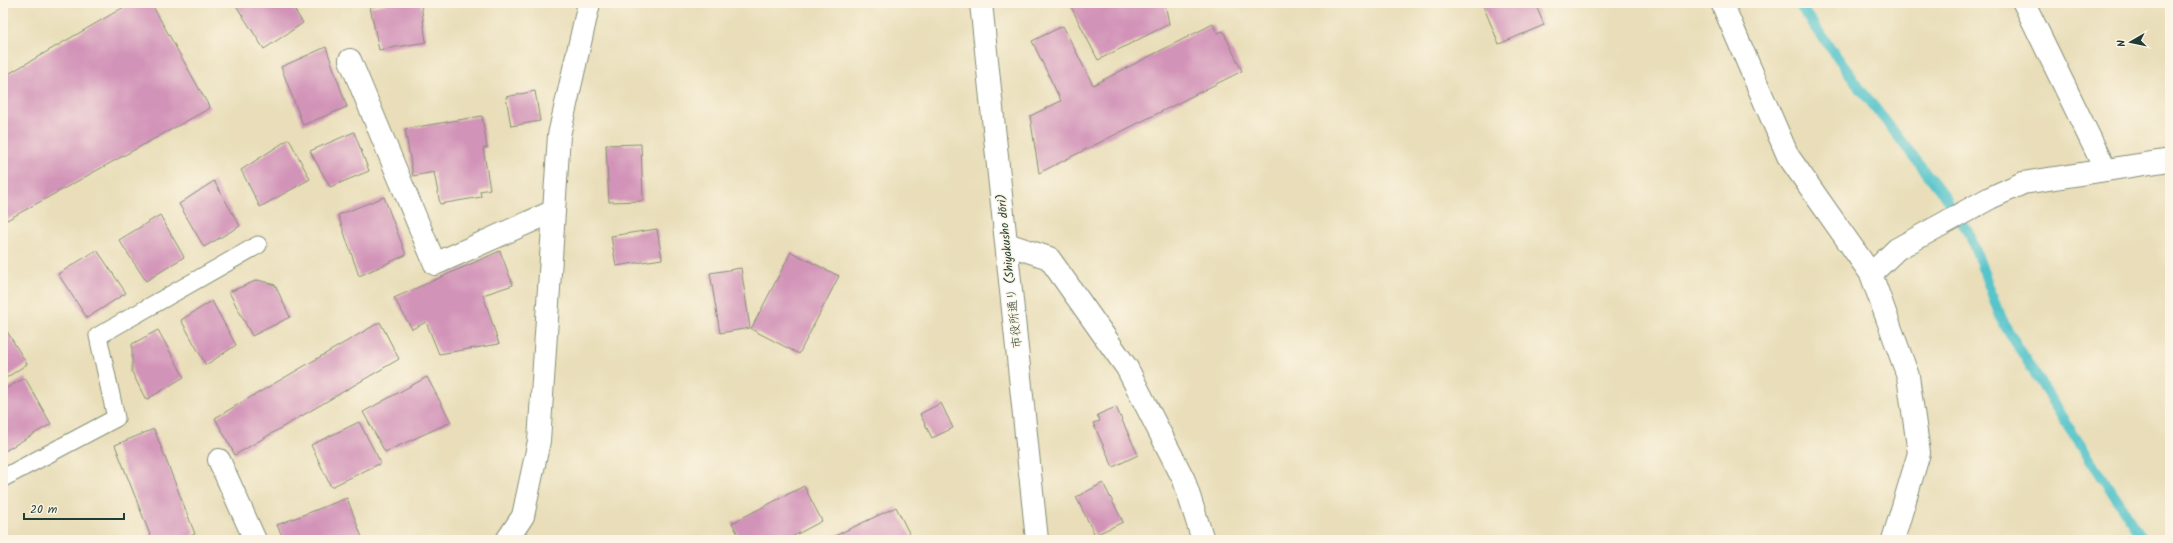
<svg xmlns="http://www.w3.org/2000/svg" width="2173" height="543" font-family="Kalam,'Klee One',sans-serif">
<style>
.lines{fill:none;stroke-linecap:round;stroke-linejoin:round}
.stream{stroke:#57c4cb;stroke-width:10}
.building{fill:#d293b8}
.service-casing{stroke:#848e76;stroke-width:19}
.minor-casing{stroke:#848e76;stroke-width:24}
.tertiary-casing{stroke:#848e76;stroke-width:24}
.service{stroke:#fff;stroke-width:17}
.minor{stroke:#fff;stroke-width:22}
.tertiary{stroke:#fff;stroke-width:22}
.labels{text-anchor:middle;stroke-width:3;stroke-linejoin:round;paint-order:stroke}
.street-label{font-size:12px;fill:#1f3d34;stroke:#fcf5e5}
</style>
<rect width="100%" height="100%" fill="#fcf5e5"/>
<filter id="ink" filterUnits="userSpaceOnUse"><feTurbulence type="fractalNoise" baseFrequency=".025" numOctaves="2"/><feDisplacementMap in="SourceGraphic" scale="8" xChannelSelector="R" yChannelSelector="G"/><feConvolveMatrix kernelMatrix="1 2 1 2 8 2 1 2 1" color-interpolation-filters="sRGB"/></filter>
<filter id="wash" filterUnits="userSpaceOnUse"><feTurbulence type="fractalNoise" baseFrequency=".012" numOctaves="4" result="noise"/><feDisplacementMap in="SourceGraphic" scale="16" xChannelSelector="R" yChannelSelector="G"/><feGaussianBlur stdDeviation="0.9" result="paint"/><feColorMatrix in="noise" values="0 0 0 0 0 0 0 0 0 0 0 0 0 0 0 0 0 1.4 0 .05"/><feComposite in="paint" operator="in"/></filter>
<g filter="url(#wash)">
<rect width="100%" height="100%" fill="#e9deb9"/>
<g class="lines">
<polyline class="stream" points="1798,3 1862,91 1943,194 1970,235 2001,319 2060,414 2144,540"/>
</g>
<g id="blocks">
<g class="building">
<polygon points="131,3 151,3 210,108 7,220 3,213 3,77"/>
<polygon points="237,3 304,3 294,9 303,23 264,49 235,4"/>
<polygon points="390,3 421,3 426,42 379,50 370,7"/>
<polygon points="1069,3 1165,3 1169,24 1098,60"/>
<polygon points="1482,3 1535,3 1544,25 1499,44"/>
<polygon points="1213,24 1217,33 1223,31 1242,71 1039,173 1030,116 1061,101 1032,41 1063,26 1093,85"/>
<polygon points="326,47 347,107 303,125 281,67"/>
<polygon points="535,91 540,121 511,126 506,97"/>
<polygon points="482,116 487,148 483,148 490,189 480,191 481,197 440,204 434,172 413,176 405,129"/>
<polygon points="354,132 369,171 330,187 310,151"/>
<polygon points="289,139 310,179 260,207 241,170"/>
<polygon points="641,144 643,201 609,202 606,145"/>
<polygon points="214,181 240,226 204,247 179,204"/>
<polygon points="384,197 406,255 359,276 338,215"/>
<polygon points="160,215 184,257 146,281 119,240"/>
<polygon points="657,229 662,259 616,266 611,236"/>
<polygon points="97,250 126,293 87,318 58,274"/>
<polygon points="500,251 513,285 483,295 499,344 439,354 426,322 412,329 394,298"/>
<polygon points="791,252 839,276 799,354 751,329"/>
<polygon points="741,268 750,328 720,333 710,273"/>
<polygon points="258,280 275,285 290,317 252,336 229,292"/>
<polygon points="212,301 236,345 206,365 181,320"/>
<polygon points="380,322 399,359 235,455 215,418"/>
<polygon points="3,325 27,364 3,380"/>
<polygon points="158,330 184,377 146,400 132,372 132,344"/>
<polygon points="427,377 451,422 385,452 363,412"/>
<polygon points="25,378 51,424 3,452 3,390"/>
<polygon points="941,403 953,428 932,438 920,414"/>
<polygon points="1116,407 1138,455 1113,467 1093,423 1100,421 1097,415"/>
<polygon points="359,422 381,463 331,487 311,445"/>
<polygon points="154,429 195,534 181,540 152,540 115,445"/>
<polygon points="1103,483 1123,522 1095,535 1076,497"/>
<polygon points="804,486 822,521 786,540 741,540 732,523"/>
<polygon points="347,498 363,540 284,540 277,525"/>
<polygon points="896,507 912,539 826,540"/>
</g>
</g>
</g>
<g filter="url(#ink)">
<use href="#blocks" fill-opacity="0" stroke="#848e76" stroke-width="1"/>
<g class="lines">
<g class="service-casing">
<polyline id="service" points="3,478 116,418 98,336 258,245"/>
</g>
<g class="minor-casing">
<g id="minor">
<polyline points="1722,3 1788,156 1871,274 1908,376 1919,453 1893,540"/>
<polyline points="2024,3 2105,169"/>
<polyline points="350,60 435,264 554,211"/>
<polyline points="1007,244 1049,258 1127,368 1184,480 1203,540"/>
<polyline points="1871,274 1897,249 1990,198 2023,183 2170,160"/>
<polyline points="219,460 255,540"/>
<polyline points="507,540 523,516 539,441 559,135 589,3"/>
</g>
</g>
<g class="tertiary-casing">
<polyline id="tertiary" points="981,3 1037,540"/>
</g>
<use href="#service" class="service"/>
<use href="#minor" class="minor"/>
<use href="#tertiary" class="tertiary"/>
</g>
</g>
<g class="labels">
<g class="street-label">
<text transform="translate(1009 271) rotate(-96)" y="4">市役所通り (Shiyakusho dōri)</text>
</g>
</g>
<rect width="2173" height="543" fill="none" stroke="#fcf5e5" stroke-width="16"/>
<g transform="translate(2131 42) rotate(261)" stroke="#fcf5e5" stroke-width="3" paint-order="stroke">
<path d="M0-3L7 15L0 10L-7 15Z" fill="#1f3d34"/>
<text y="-6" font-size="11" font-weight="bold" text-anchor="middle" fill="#1f3d34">N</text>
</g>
<path d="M24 513v6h100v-6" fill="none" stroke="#1f3d34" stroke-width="2"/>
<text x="30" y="513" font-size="12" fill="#1f3d34" stroke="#fcf5e5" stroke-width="3" paint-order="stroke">20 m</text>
</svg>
